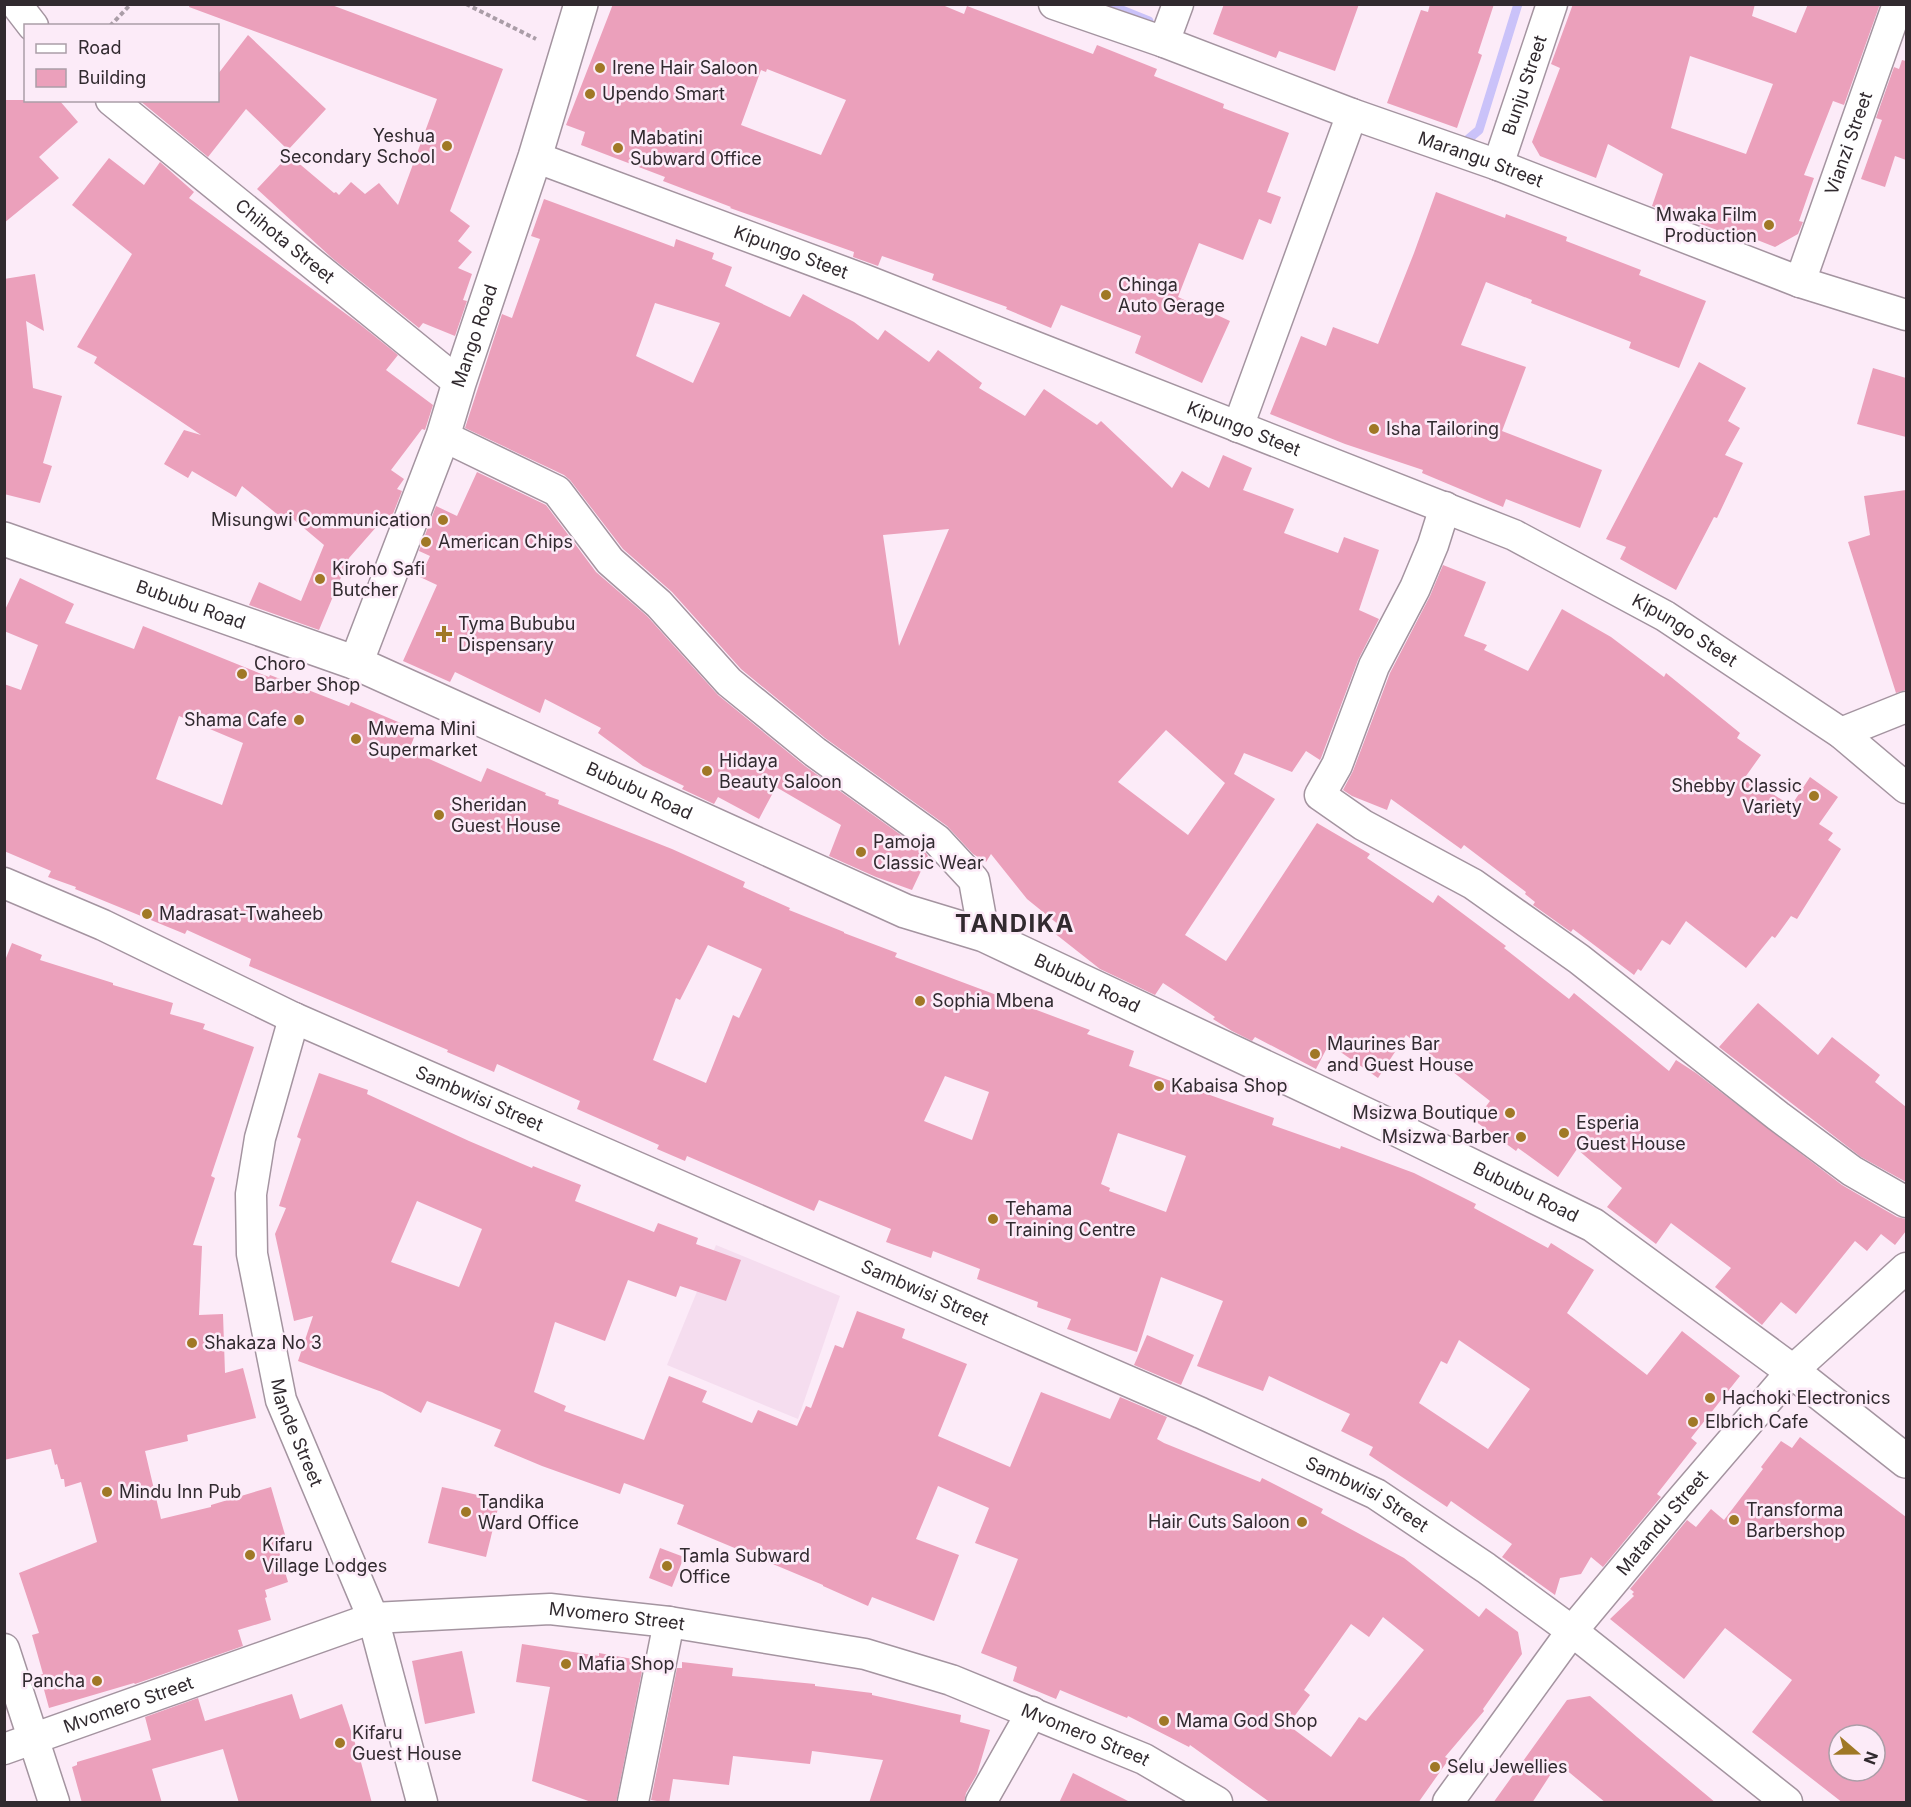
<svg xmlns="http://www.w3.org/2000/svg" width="1911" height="1807" font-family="Inter,sans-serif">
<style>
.built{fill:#f5ddef}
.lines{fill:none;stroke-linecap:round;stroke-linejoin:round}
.stream{stroke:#cac2f9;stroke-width:9}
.building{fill:#eba0bb;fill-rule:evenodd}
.minor-casing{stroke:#a494a0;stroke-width:33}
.tertiary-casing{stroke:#a494a0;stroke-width:36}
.path{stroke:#aa9da7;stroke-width:4;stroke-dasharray:4.5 3;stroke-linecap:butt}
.minor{stroke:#fff;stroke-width:30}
.tertiary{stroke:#fff;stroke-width:33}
.poi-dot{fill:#a07826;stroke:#fcebf8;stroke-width:2}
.labels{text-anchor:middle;stroke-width:5;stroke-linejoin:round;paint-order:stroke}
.poi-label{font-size:18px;fill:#312a2f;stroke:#fcebf8;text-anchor:start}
.street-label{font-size:18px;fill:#312a2f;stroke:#fcebf8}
.district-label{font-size:24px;font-weight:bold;letter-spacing:1.5px;fill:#312a2f;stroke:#fcebf8}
</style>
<rect width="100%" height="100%" fill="#fcebf8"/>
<polygon class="built" points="716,1245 840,1296 798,1419 667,1365"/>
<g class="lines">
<g class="stream">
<polyline points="1107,4 1149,21"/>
<polyline points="1458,140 1466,141 1479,130 1518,4"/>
</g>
</g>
<g class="building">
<polygon points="190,4 329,4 503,69 450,211 470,226 458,241 472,252 458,268 472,274 463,300 467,301 455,336 423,323 419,328 332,258 257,189 289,155 334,193 336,192 339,195 351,182 365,194 379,183 398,205 437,99 189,7"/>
<path d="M613 4H940L964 14 967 6 1093 54 1097 45 1157 69 1154 76 1224 104 1223 108 1289 133 1267 192 1281 197 1271 224 1259 219 1243 260 1199 243 1178 297 1230 321 1202 383 1135 353 1141 336 1061 305 1051 328 1006 309 1007 307 932 280 934 274 882 256 878 266 853 257 854 252 730 208 731 207 663 181 665 177 581 145 585 132 566 125ZM767 69 846 100 821 155 741 125 761 70 766 72Z"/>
<polygon points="1224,4 1359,4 1335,71 1279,51 1276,58 1213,34"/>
<polygon points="1430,4 1494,4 1478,53 1482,55 1457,128 1387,103 1421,10 1428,12"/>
<path d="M1573 4H1755L1752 16 1796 33 1808 4H1880L1844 105 1833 101 1804 175 1814 178 1799 221 1803 222 1798 234 1775 247 1737 232 1736 237 1652 206 1663 174 1608 144 1596 178 1540 156 1532 142 1560 68 1551 64ZM1690 56 1773 84 1746 154 1671 128Z"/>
<polygon points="248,35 326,109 288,150 246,109 208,157 139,100 218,100 218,74"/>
<polygon points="1902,60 1906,61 1906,160 1895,156 1885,187 1861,179 1882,120 1876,118 1894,67 1899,69"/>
<polygon points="4,100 59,100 78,122 39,157 59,178 4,223"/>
<polygon points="109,158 144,185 160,162 194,192 189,198 357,322 398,355 386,370 433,405 425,430 422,429 391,470 404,479 397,489 402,491 391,519 385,517 349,558 319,630 249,605 259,582 301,601 324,545 286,513 282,518 242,486 236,497 192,471 188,478 164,464 184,430 201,435 94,363 97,357 77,347 132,254 72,205"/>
<polygon points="1436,192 1505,218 1506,214 1567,237 1566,241 1641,270 1639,275 1706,301 1679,368 1629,348 1631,342 1531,303 1532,300 1486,282 1461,345 1526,367 1502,431 1602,470 1580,528 1506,499 1503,507 1422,473 1423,470 1345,444 1270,414 1301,336 1326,346 1333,327 1378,344 1414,253"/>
<path d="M544 199 674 247 676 239 714 253 712 259 732 267 725 286 790 317 803 294 854 322 878 340 885 330 929 362 938 350 982 383 979 388 1025 416 1044 389 1097 425 1101 421 1172 488 1182 471 1209 488 1223 455 1252 468 1243 490 1294 509 1284 533 1338 553 1344 537 1379 550 1359 610 1379 619 1358 660 1321 758 1320 760 1306 751 1292 772 1244 753 1234 774 1275 799 1185 935 1226 961 1317 823 1370 854 1367 858 1433 903 1438 895 1506 946 1504 948 1569 999 1574 993 1669 1071 1676 1060 1696 1073 1842 1185 1897 1217 1906 1219V1231L1895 1245 1881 1234 1867 1251 1855 1241 1796 1314 1781 1302 1762 1325 1715 1287 1731 1268 1671 1223 1656 1244 1607 1207 1622 1188 1577 1149 1558 1177 1518 1148 1516 1151 1475 1121 1490 1101 1406 1035 1378 1078 1329 1044 1316 1069 1255 1037 1252 1041 1232 1031 1213 1019 1215 1017 1163 983 1155 995 1100 969 1053 932 1059 925 1027 899 991 854 986 862 973 854 947 826 825 738 741 669 672 592 623 549 570 480 564 475 465 428 502 314 512 318 540 239 531 236ZM655 303 720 323 693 383 636 356ZM949 529 899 646 883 535ZM1166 730 1225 783 1188 835 1118 782Z"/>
<polygon points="35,274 44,331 26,321 33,388 62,396 43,463 52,466 40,503 4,494 4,279"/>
<polygon points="1699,362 1746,388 1728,421 1740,428 1725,455 1743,463 1717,518 1714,517 1676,590 1620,559 1626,547 1606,539"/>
<polygon points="1873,368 1906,378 1906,437 1857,424"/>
<polygon points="477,472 546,505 596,572 647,616 718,695 805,766 926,853 928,856 912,890 876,877 829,856 841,825 776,787 759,819 718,797 714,804 682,789 684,786 643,766 598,733 601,728 545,699 540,713 455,672 450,682 403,661 437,585 420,577 430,556 419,551 436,506 457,516"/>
<polygon points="1906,490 1906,690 1896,693 1848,542 1870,535 1864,496"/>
<polygon points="1443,565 1486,582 1464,636 1487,645 1484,650 1528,671 1562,609 1611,637 1664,677 1666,673 1740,733 1737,738 1761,755 1746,776 1791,806 1810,777 1838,797 1819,824 1833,833 1828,840 1841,849 1797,919 1791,916 1775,938 1772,936 1746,968 1686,921 1670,945 1662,940 1641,971 1638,969 1634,975 1573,929 1571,932 1533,905 1535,902 1525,894 1526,892 1464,845 1461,849 1391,799 1387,810 1352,796 1343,790 1353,771 1390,673 1430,596"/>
<path d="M20 578 74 604 65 623 134 649 143 626 269 677 270 675 349 706 351 702 417 730 409 750 481 782 487 768 546 793 545 795 559 800 558 804 672 849 745 882 743 887 790 908 789 910 844 932V933L897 953 895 957 1090 1030 1087 1034 1134 1051 1129 1066 1274 1118 1272 1125 1340 1149 1341 1146 1414 1173 1476 1204 1474 1208 1548 1248 1551 1243 1594 1270 1567 1313 1647 1375 1682 1331 1740 1376 1691 1438 1697 1443 1657 1494 1661 1497 1603 1567 1591 1557 1581 1574 1560 1578 1555 1595 1502 1557 1512 1544 1451 1501 1447 1507 1369 1455 1373 1447 1341 1431 1350 1414 1269 1376 1263 1391 1197 1366 1223 1301 1161 1277 1137 1352 1067 1329 1071 1319 1037 1307 1038 1302 977 1279 980 1269 933 1251 931 1258 886 1242 891 1229 819 1200 814 1211 687 1156 685 1161 657 1149 659 1145 577 1109 580 1101 497 1064 494 1072 447 1052 448 1050 249 966 251 959 187 930 185 934 75 889 76 887 48 877 51 871 4 851V684L21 690 38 645 4 631V612ZM179 716 243 743 222 805 156 779ZM708 945 762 969 739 1018 733 1015 706 1083 653 1060 676 998 680 1000ZM945 1076 989 1092 972 1140 924 1121ZM1118 1133 1186 1156 1166 1212 1109 1191 1110 1188 1101 1184ZM1459 1340 1530 1389 1488 1449 1419 1403 1441 1361 1447 1364Z"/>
<polygon points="12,943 42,955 40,960 113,983 113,985 173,1003 170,1014 205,1024 203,1029 254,1047 211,1176 215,1178 193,1245 202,1246 199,1315 223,1314 225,1373 243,1368 256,1418 187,1435 188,1441 145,1451 161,1519 211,1507 211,1505 271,1487 288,1545 278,1548 288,1582 265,1590 267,1597 265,1598 271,1620 238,1630 243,1646 135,1684 134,1683 49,1708 40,1675 43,1674 32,1635 39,1633 19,1573 97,1542 81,1482 65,1487 64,1479 61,1479 57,1464 55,1465 51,1449 4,1460 4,963"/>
<polygon points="1758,1003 1818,1055 1832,1037 1880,1075 1875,1082 1906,1107 1906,1182 1861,1157 1719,1047"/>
<path d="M319 1073 368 1090 367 1094 469 1141 532 1168 533 1166 581 1185 575 1201 654 1232 658 1223 698 1238 696 1244 741 1260 726 1301 680 1286 676 1297 628 1280 605 1341 555 1322 534 1392 566 1406 564 1411 644 1440 669 1376 707 1391 702 1402 752 1423 758 1410 797 1426 806 1406 811 1408 835 1345 843 1348 857 1311 905 1329 902 1338 967 1364 938 1436 1010 1467 1041 1392 1110 1419 1120 1397 1167 1417 1157 1439 1164 1443 1260 1482 1262 1478 1323 1509 1321 1513 1404 1558 1479 1617 1486 1608 1518 1632 1522 1654 1483 1709 1484 1711 1445 1757 1449 1759 1418 1803H1271L1190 1745 1189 1747 1128 1716 1127 1718 1060 1690 1056 1699 1013 1681 1017 1667 981 1653 1018 1559 975 1543 989 1508 938 1486 916 1539 959 1555 934 1621 872 1597 868 1606 823 1586V1585L677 1524 684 1505 624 1483 620 1494 542 1466 494 1446 501 1430 427 1401 421 1413 382 1392 298 1361 313 1316 294 1321 275 1234 286 1208 279 1206 301 1139 297 1137ZM417 1201 482 1229 459 1287 391 1262ZM1383 1617 1424 1650 1366 1721 1359 1717 1331 1757 1288 1725 1310 1695 1304 1690 1351 1624 1369 1637Z"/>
<polygon points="1147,1335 1194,1355 1181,1385 1134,1365"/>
<path d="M1800 1437 1906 1517V1803H1843L1752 1732 1792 1680 1725 1628 1684 1679 1610 1619 1634 1596 1632 1594 1634 1592 1630 1589 1687 1520 1696 1527 1711 1509 1724 1520 1763 1469 1761 1467 1781 1441 1792 1448ZM1839 1735H1875V1771H1839Z"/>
<polygon points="442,1487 500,1500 486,1557 428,1543"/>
<polygon points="660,1548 684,1557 672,1587 649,1578"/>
<polygon points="522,1644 599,1656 599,1653 644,1661 616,1803 594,1803 532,1781 550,1687 516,1682"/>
<polygon points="462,1651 475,1713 425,1724 412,1661"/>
<polygon points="682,1662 733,1668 732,1676 815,1684 815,1686 872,1693 872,1695 961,1715 960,1722 990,1730 977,1774 966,1793 964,1803 869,1803 883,1760 812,1751 810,1764 733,1756 729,1785 673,1779 669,1803 651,1800 677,1668 682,1668"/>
<polygon points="292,1694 300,1719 342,1704 359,1755 372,1803 239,1803 223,1749 152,1769 162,1803 82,1803 72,1767 77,1765 77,1762 151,1740 145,1717 198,1698 205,1721"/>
<polygon points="1590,1696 1637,1737 1716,1803 1606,1803 1558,1763 1532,1803 1493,1803 1567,1700"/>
<polygon points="1073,1773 1132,1803 1059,1803"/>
</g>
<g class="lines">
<g class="minor-casing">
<g id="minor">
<polyline points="16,4 33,26"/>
<path id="s1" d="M1054 4 1164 42 1352 114 1498 165 1800 282 1906 315"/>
<polyline points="1164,42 1178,4"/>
<path id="s2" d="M111 100 459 383"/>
<path id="s3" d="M535 157 865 280 1514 535 1665 616 1841 733 1906 788"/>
<path id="s4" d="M1498 165 1552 4"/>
<path id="s5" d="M1800 282 1898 4"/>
<polyline points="1238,427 1352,114"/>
<polyline points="443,436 557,491 610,561 659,604 729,682 815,752 937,840 974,880 984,935"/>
<polyline points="1445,507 1433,545 1415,588 1374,666 1337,765 1320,795 1363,825 1473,884 1579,959 1778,1116 1852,1171 1906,1202"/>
<polyline points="1841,733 1906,707"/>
<path id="s6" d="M4 883 103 925 294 1018 1201 1413 1376 1494 1486 1568 1572 1631 1787 1802"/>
<path id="s7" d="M294 1018 260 1138 251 1194 252 1254 281 1400 373 1618 422 1802"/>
<polyline points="4,1649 54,1802"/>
<path id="s8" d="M4 1749 373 1618 550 1609 669 1622 865 1654 951 1680 1144 1759 1217 1802"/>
<polyline points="633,1802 669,1622"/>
<polyline points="981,1802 1032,1712"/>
<path id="s9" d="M1448 1802 1572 1631 1677 1505 1792 1371 1906 1268"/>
</g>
</g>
<g class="tertiary-casing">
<g id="tertiary">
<path id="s10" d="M4 539 356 663 905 911 984 935 1390 1126 1593 1225 1792 1371 1906 1461"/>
<path id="s11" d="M356 663 443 436 459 383 535 157 581 4"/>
</g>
</g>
<g class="path">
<polyline points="466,4 536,39"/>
<polyline points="110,26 131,4"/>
</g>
<use href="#minor" class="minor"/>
<use href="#tertiary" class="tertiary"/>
</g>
<g class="poi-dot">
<circle cx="600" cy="68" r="6"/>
<circle cx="590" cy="94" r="6"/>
<circle cx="447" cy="146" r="6"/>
<circle cx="618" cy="148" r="6"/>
<circle cx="1769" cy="225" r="6"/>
<circle cx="1106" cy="295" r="6"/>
<circle cx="1374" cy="429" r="6"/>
<circle cx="443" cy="520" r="6"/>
<circle cx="426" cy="542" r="6"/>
<circle cx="320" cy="579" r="6"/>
<path d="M441 625h6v6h6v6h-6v6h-6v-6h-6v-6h6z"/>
<circle cx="242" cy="674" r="6"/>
<circle cx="299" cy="720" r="6"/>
<circle cx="356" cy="739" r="6"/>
<circle cx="707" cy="771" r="6"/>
<circle cx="1814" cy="796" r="6"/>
<circle cx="439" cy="815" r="6"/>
<circle cx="861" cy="852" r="6"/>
<circle cx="147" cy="914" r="6"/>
<circle cx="920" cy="1001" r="6"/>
<circle cx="1315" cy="1054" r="6"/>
<circle cx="1159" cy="1086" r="6"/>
<circle cx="1510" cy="1113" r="6"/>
<circle cx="1564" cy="1133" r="6"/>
<circle cx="1521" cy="1137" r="6"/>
<circle cx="993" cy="1219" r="6"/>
<circle cx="192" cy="1343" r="6"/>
<circle cx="1710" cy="1398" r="6"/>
<circle cx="1693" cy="1422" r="6"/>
<circle cx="107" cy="1492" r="6"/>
<circle cx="466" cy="1512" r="6"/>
<circle cx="1734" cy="1520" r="6"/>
<circle cx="1302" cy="1522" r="6"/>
<circle cx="250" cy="1555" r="6"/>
<circle cx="667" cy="1566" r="6"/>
<circle cx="566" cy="1664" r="6"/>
<circle cx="97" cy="1681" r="6"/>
<circle cx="1164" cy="1721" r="6"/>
<circle cx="340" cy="1743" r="6"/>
<circle cx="1435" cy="1767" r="6"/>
</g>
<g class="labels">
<g class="poi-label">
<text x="612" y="74">Irene Hair Saloon</text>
<text x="602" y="100">Upendo Smart</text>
<text x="435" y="142" text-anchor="end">Yeshua<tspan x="435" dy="21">Secondary School</tspan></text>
<text x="630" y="144">Mabatini<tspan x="630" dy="21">Subward Office</tspan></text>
<text x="1757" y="221" text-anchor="end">Mwaka Film<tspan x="1757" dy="21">Production</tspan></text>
<text x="1118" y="291">Chinga<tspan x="1118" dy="21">Auto Gerage</tspan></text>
<text x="1386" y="435">Isha Tailoring</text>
<text x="431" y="526" text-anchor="end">Misungwi Communication</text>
<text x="438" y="548">American Chips</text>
<text x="332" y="575">Kiroho Safi<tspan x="332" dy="21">Butcher</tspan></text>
<text x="458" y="630">Tyma Bububu<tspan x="458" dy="21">Dispensary</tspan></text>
<text x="254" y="670">Choro<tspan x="254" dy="21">Barber Shop</tspan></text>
<text x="287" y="726" text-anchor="end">Shama Cafe</text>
<text x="368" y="735">Mwema Mini<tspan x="368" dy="21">Supermarket</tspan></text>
<text x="719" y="767">Hidaya<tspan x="719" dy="21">Beauty Saloon</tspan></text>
<text x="1802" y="792" text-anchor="end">Shebby Classic<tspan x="1802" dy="21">Variety</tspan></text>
<text x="451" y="811">Sheridan<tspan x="451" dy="21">Guest House</tspan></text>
<text x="873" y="848">Pamoja<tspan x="873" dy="21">Classic Wear</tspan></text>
<text x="159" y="920">Madrasat-Twaheeb</text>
<text x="932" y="1007">Sophia Mbena</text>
<text x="1327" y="1050">Maurines Bar<tspan x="1327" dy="21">and Guest House</tspan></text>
<text x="1171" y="1092">Kabaisa Shop</text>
<text x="1498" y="1119" text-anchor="end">Msizwa Boutique</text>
<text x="1576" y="1129">Esperia<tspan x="1576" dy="21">Guest House</tspan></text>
<text x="1509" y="1143" text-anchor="end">Msizwa Barber</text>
<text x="1005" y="1215">Tehama<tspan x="1005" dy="21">Training Centre</tspan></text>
<text x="204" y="1349">Shakaza No 3</text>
<text x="1722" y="1404">Hachoki Electronics</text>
<text x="1705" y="1428">Elbrich Cafe</text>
<text x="119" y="1498">Mindu Inn Pub</text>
<text x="478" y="1508">Tandika<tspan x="478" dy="21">Ward Office</tspan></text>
<text x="1746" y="1516">Transforma<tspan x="1746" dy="21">Barbershop</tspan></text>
<text x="1290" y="1528" text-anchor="end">Hair Cuts Saloon</text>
<text x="262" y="1551">Kifaru<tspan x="262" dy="21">Village Lodges</tspan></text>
<text x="679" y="1562">Tamla Subward<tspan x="679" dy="21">Office</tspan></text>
<text x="578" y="1670">Mafia Shop</text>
<text x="85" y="1687" text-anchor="end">Pancha</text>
<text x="1176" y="1727">Mama God Shop</text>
<text x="352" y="1739">Kifaru<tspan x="352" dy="21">Guest House</tspan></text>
<text x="1447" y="1773">Selu Jewellies</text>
</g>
<g class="street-label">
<text dy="6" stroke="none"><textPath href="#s4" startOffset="84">Bunju Street</textPath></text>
<text dy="6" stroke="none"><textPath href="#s5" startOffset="147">Vianzi Street</textPath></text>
<text dy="6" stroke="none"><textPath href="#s1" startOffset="454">Marangu Street</textPath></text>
<text dy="6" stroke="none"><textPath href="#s2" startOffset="224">Chihota Street</textPath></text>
<text dy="6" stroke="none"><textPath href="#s3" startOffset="273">Kipungo Steet</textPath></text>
<text dy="6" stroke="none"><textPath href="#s11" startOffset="348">Mango Road</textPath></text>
<text dy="6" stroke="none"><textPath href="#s3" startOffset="759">Kipungo Steet</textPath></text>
<text dy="6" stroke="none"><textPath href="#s10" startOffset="198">Bububu Road</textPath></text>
<text dy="6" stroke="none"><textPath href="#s3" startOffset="1245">Kipungo Steet</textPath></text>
<text dy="6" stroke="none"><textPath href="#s10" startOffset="684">Bububu Road</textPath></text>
<text dy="6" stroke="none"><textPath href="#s10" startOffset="1172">Bububu Road</textPath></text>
<text dy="6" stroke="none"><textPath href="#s6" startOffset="522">Sambwisi Street</textPath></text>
<text dy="6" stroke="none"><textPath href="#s10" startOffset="1658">Bububu Road</textPath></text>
<text dy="6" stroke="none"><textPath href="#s6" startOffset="1008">Sambwisi Street</textPath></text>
<text dy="6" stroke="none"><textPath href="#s7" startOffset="426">Mande Street</textPath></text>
<text dy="6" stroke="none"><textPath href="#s6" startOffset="1494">Sambwisi Street</textPath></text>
<text dy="6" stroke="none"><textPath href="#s9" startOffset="352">Matandu Street</textPath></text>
<text dy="6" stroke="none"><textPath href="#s8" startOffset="636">Mvomero Street</textPath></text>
<text dy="6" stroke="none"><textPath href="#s8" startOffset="132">Mvomero Street</textPath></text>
<text dy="6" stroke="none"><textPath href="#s8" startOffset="1122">Mvomero Street</textPath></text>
</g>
<g class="district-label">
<text x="1015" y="932">TANDIKA</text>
</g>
</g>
<rect width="1911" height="1807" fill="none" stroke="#312a2f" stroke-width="12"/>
<rect x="24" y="24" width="195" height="78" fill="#fcebf8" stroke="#ab9ea8" stroke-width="1.5"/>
<rect x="36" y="44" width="30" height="9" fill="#ffffff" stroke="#ab9ea8" stroke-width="1.5"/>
<text x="78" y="54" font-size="18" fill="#312a2f">Road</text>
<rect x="36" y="69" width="30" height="18" fill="#eba0bb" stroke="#ab9ea8" stroke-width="1.5"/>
<text x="78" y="84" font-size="18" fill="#312a2f">Building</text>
<g transform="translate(1857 1753) rotate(110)"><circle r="28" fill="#fcebf8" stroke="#ab9ea8" stroke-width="1.5"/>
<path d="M0-4.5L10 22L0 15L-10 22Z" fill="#a07826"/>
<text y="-9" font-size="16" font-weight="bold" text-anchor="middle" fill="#312a2f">N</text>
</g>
</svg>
